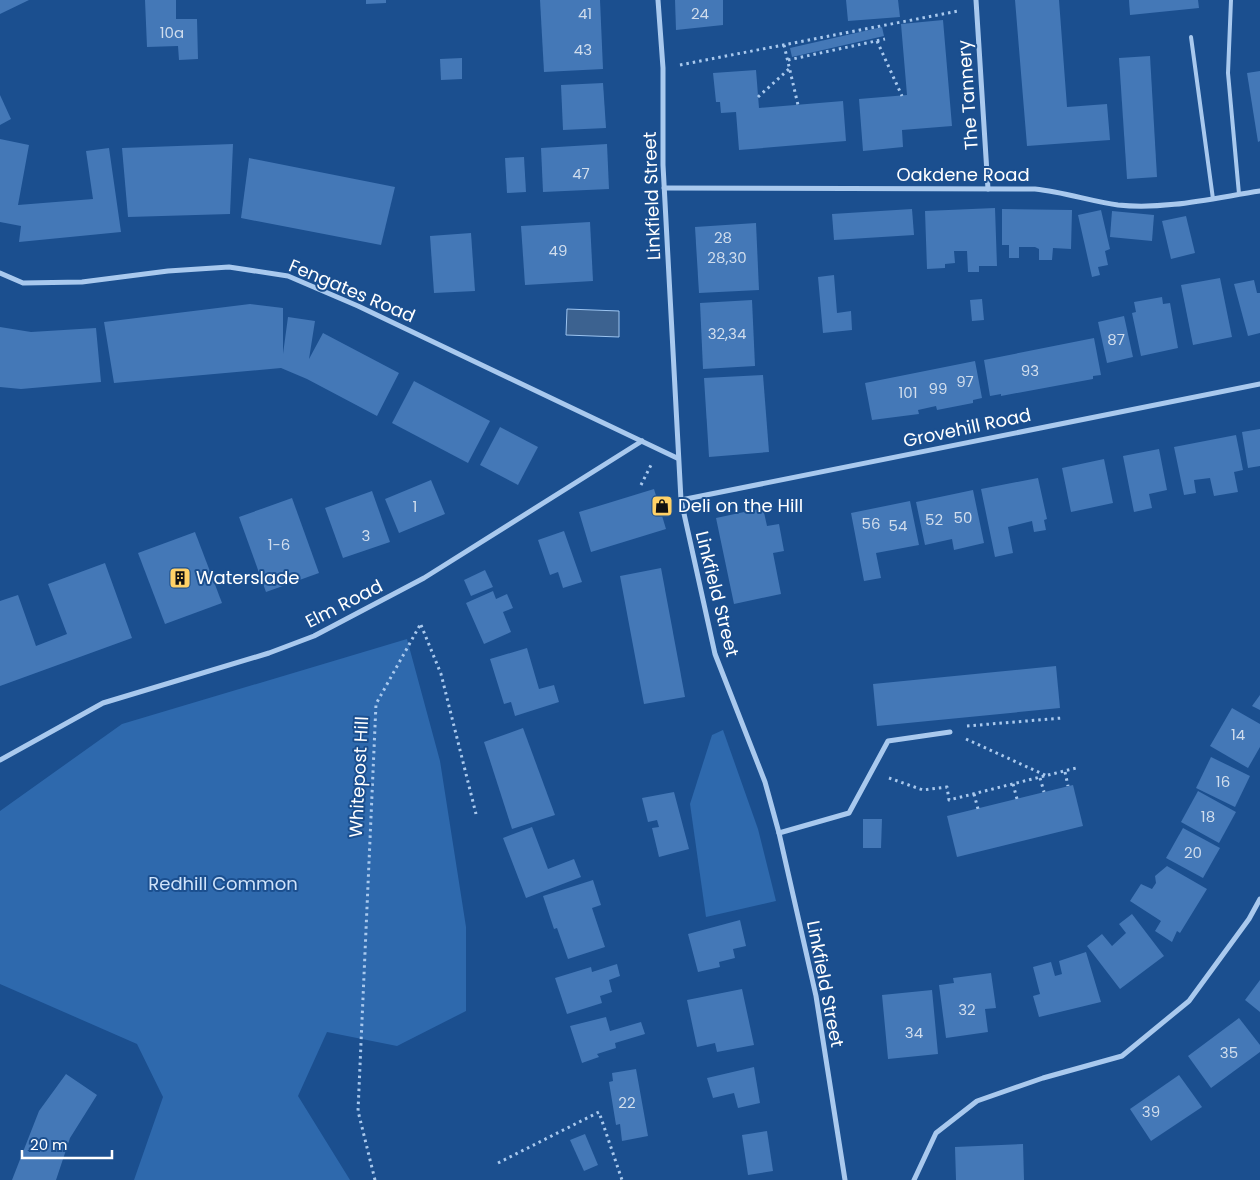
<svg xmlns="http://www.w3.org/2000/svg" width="1260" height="1180" font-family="Poppins,sans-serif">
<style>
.green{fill:#2e69ad}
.water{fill:#3c6290;stroke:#9cc4f0}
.building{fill:#4478b7}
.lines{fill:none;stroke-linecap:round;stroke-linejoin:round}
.path{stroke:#a9c9ee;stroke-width:3;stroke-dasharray:2.5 4;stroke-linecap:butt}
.lane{stroke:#a9c9ee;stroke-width:4}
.street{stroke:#a9c9ee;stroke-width:5}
.labels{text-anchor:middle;stroke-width:4;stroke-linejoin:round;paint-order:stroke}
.number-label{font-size:15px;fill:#d0dded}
.street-label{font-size:18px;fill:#fff;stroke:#1b4f8f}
.poi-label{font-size:18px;fill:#fff;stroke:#1b4f8f;text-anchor:start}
.park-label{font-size:18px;fill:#cfe3fa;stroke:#1b4f8f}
</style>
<rect width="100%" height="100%" fill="#1b4f8f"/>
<g class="green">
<polygon points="407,639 440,761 466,927 466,1011 397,1046 327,1032 298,1096 350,1180 134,1180 163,1097 137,1044 0,984 0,811 122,724"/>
<polygon points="723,730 758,829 776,901 706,917 690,804 712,735"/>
</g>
<polygon class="water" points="567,309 619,311 619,337 566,335"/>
<g class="building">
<polygon points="0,0 29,0 0,14"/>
<polygon points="145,0 176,0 176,19 197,19 198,59 179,60 178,46 147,47"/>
<polygon points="366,0 386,0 386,3 366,4"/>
<polygon points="540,0 600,0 603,69 544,72"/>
<polygon points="675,0 723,0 723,25 676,30"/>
<polygon points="846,0 898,0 900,17 848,21"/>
<polygon points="1015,0 1059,0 1067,107 1107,104 1110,140 1027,146"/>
<polygon points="1129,0 1198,0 1199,8 1130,15"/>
<polygon points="943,20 952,126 902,130 903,147 863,151 859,99 907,95 901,24"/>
<polygon points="882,27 884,36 792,57 790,48"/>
<polygon points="1150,56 1157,177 1127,179 1119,58"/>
<polygon points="462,58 462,79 441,80 440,59"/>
<polygon points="756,70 759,108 843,101 846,141 739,150 736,112 721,113 720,102 716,102 713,73"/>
<polygon points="1260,71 1260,141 1258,142 1247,73"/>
<polygon points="603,83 606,128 563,130 561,85"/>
<polygon points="0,95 11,119 0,125"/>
<polygon points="0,139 29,145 18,205 93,199 86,151 109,148 121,232 19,242 21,226 0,222"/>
<polygon points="233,144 230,214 128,217 122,148"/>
<polygon points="607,144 609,189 543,192 541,148"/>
<polygon points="524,157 526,192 507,193 505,158"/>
<polygon points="249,158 395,187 381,245 241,218"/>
<polygon points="995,208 997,266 979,266 979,272 968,272 967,251 954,251 955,263 945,264 945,268 927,269 925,211"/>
<polygon points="912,209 914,235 834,240 832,214"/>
<polygon points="1002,209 1072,210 1071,249 1053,248 1052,260 1039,260 1039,249 1035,247 1019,247 1019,258 1009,258 1009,245 1002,245"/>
<polygon points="1101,210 1110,249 1105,251 1108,265 1098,267 1100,275 1092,277 1078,215"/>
<polygon points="1112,211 1154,215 1152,241 1110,237"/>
<polygon points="1186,216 1195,253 1171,259 1162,221"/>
<polygon points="590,222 593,281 525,285 521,226"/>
<polygon points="756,223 759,290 699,293 695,227"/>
<polygon points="471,233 475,291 434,293 430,236"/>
<polygon points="834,275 837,313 851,311 852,330 823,333 818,277"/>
<polygon points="1220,278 1232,337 1193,345 1181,285"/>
<polygon points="1254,280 1257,293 1260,293 1260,333 1248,336 1234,284"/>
<polygon points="1162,297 1163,304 1170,303 1178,348 1141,356 1132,313 1136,312 1134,302"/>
<polygon points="982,299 984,320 972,321 970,300"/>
<polygon points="752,300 755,366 703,369 700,303"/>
<polygon points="250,304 283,308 283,354 288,317 315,321 309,359 323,333 399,373 377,416 307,379 281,368 114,383 104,322"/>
<polygon points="1124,316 1133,357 1107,363 1098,322"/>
<polygon points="0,327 31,332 96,328 101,382 21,389 0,387"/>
<polygon points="1094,338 1101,375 1093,376 1093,379 1001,396 1001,394 990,396 984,360"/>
<polygon points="975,361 982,398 973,400 973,403 937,410 936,406 918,410 919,414 872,420 865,383"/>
<polygon points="763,375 769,452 709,457 704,378"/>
<polygon points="414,381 490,421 468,463 392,423"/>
<polygon points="500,427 538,447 518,485 480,465"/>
<polygon points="1260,429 1260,466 1248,468 1242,432"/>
<polygon points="1236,435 1243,470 1234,472 1238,492 1214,496 1210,478 1194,480 1196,493 1184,495 1174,447"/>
<polygon points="1159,449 1167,490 1149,494 1152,508 1134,512 1123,456"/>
<polygon points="1104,459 1113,503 1071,512 1062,468"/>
<polygon points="1038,478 1047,519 1044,520 1046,530 1034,532 1032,521 1008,527 1013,553 995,557 981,489"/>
<polygon points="431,480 445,514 399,533 385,499"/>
<polygon points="654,489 666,529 591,552 579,512"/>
<polygon points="973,490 984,543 954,550 952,539 925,545 916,502"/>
<polygon points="372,491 390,542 343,558 325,508"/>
<polygon points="292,498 319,573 266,592 239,517"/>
<polygon points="910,501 919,545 876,553 881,578 864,581 851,513"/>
<polygon points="763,508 767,526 779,524 784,551 773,553 781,594 734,604 716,518"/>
<polygon points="564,531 582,582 563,588 558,572 550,575 538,540"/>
<polygon points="195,532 222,603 165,624 138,553"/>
<polygon points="105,563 132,638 0,686 0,601 18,595 36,646 67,634 48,584"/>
<polygon points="661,568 685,697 644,704 620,576"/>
<polygon points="485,570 493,587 471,596 464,580"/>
<polygon points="493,591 496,599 507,594 513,608 503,612 511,632 484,644 466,603"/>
<polygon points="527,648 539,689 554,685 559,702 515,716 511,702 504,704 490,659"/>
<polygon points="1056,666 1060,708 877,726 873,684"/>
<polygon points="1260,695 1260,710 1252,706"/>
<polygon points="1232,708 1260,724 1260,747 1248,768 1210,746"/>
<polygon points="523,728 555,815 512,829 484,742"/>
<polygon points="1211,757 1250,776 1235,807 1196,788"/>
<polygon points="1073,785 1083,826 957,857 947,816"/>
<polygon points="1198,791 1236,812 1219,843 1181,822"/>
<polygon points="674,792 689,849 659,857 652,828 659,827 657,820 648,822 642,798"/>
<polygon points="863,819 882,819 881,848 863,848"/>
<polygon points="532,827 548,869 574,859 581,877 526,898 503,838"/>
<polygon points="1183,828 1220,848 1203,878 1166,858"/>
<polygon points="1167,866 1207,889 1180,933 1177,931 1172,942 1155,931 1161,921 1130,901 1141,884 1152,889 1156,883 1155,876"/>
<polygon points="593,880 601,905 592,908 605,947 568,959 557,928 554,929 543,896"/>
<polygon points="1132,914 1164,956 1120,989 1087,946 1102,934 1112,946 1126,933 1119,924"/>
<polygon points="740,920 746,946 733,949 735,958 719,962 720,967 698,972 688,934"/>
<polygon points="1086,952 1101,1002 1039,1017 1033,996 1040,994 1033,967 1051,962 1055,976 1062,974 1059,961"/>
<polygon points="617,964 620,976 609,980 612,992 600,996 602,1003 567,1014 555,978 591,967 592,972"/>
<polygon points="991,973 996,1008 985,1009 988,1032 946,1038 939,985 954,983 953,978"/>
<polygon points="1260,980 1260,1012 1245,1000"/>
<polygon points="742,989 754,1045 717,1052 715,1043 697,1047 687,1000"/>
<polygon points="932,990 938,1054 888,1059 882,995"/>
<polygon points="606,1017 610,1031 641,1022 645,1034 615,1043 616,1048 597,1054 599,1057 582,1063 570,1026"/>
<polygon points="1239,1018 1260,1045 1260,1052 1211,1088 1188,1056"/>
<polygon points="754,1067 760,1103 738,1108 734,1093 713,1098 707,1078"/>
<polygon points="636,1069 648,1136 622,1141 620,1124 616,1125 609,1082 613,1081 612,1073"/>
<polygon points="66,1074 97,1095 70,1138 56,1180 12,1180 39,1111"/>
<polygon points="1179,1075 1202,1107 1151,1141 1130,1109"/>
<polygon points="767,1131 773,1171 748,1175 742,1135"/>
<polygon points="585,1134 598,1165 584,1171 570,1140"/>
<polygon points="1023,1144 1024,1180 956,1180 955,1147"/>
</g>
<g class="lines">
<g class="path">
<polyline points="877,41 902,96"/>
<polyline points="784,45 798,105"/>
<polyline points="788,60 885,39"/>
<polyline points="680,65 958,11"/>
<polyline points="758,97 789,69"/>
<polyline points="641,485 651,465"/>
<polyline points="421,625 441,674 476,814"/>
<polyline points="967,726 1062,718"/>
<polyline points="966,739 1047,776"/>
<polyline points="1065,772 1068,786"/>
<polyline points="889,778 923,790 947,787 949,800 1076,768"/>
<polyline points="1040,778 1044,792"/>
<polyline points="1013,784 1017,799"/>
<polyline points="974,794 978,809"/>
<polyline points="498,1163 599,1112 622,1180"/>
<polyline points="375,1180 358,1111 376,704 420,625"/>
</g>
<g class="lane">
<polyline points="1231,0 1228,73 1239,194"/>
<polyline points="1191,37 1213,199"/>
</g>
<g class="street">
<polyline points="658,0 663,68 663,165 681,500 715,654 765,782 779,833 816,996 845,1180"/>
<polyline points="976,0 988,189"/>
<path d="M664 188 1035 189C1064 192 1090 201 1118 205 1165 210 1214 198 1260 191"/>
<polyline points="0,273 23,283 82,282 168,271 229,267 288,276 358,306 677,458"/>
<polyline points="681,500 1260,384"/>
<polyline points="0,760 103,703 269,653 314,636 424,578 642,441"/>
<polyline points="779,833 849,813 888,741 950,732"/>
<polyline points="914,1180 936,1133 977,1101 1043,1078 1122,1056 1189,1001 1249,919 1260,899"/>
</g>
</g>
<defs>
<g id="shop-square" transform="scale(1.125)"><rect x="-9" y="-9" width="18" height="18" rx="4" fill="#ffd166" stroke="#1b4f8f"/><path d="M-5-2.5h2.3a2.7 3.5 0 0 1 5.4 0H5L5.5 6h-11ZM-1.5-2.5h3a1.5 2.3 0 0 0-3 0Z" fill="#111"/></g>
<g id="building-square" transform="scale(1.125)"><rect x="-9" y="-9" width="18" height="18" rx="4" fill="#ffd166" stroke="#1b4f8f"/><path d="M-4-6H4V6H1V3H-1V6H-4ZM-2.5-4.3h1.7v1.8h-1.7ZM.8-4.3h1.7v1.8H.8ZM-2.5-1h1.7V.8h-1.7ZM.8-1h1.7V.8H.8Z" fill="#111"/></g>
</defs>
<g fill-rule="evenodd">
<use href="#shop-square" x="662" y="506"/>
<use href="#building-square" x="180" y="578"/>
</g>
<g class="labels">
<g class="number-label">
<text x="585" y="19">41</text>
<text x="700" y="19">24</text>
<text x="172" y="38">10a</text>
<text x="583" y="55">43</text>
<text x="581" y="179">47</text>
<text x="723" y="243">28</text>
<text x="558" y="256">49</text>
<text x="727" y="263">28,30</text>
<text x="727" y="339">32,34</text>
<text x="1116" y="345">87</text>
<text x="1030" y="376">93</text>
<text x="965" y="387">97</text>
<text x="938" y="394">99</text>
<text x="908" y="398">101</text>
<text x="415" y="512">1</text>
<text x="963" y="523">50</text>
<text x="934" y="525">52</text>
<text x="871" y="529">56</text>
<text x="898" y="531">54</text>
<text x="366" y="541">3</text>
<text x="279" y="550">1-6</text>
<text x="1238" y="740">14</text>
<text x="1223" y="787">16</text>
<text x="1208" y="822">18</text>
<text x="1193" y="858">20</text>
<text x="967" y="1015">32</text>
<text x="914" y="1038">34</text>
<text x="1229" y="1058">35</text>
<text x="627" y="1108">22</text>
<text x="1151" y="1117">39</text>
</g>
<g class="street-label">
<text transform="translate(968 95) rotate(-94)" y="6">The Tannery</text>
<text x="963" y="181">Oakdene Road</text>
<text transform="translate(652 196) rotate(-92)" y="6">Linkfield Street</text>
<text transform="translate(352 291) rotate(23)" y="6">Fengates Road</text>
<text transform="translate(967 428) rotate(-12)" y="6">Grovehill Road</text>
<text transform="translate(717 594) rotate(76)" y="6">Linkfield Street</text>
<text transform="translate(344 604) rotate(-27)" y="6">Elm Road</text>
<text transform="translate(359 777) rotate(-87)" y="6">Whitepost Hill</text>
<text transform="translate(825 984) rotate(79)" y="6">Linkfield Street</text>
</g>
<g class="poi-label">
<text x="678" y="512">Deli on the Hill</text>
<text x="196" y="584">Waterslade</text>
</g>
<g class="park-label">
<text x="223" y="890">Redhill Common</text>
</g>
</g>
<path d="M22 1150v8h90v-8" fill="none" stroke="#ffffff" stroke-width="2.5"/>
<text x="30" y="1150" font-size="15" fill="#ffffff" stroke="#1b4f8f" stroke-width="4" paint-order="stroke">20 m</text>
</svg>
